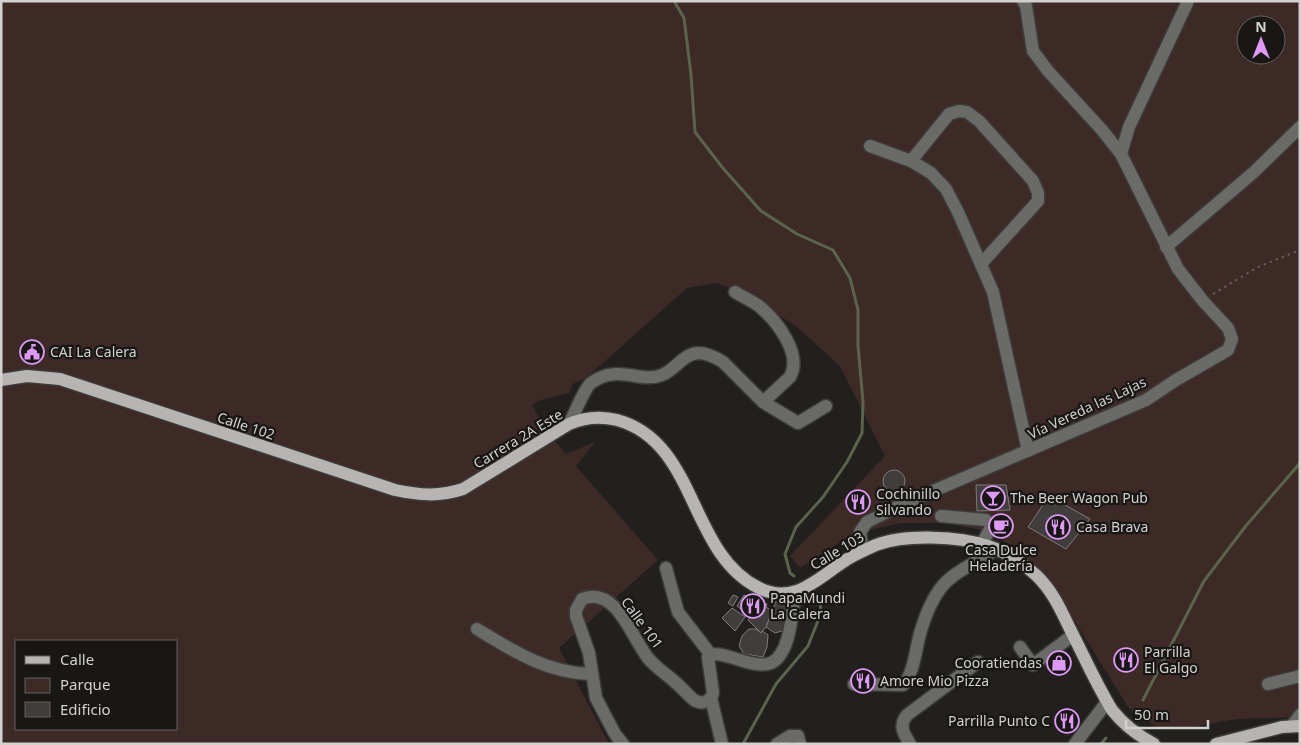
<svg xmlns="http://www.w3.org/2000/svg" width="1301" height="745" font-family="'Noto Sans',sans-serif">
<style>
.green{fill:#3d2a27;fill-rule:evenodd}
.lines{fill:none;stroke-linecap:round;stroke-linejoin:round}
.stream{stroke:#59644b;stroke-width:3}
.building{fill:#403d3c;stroke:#7e7b7a}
.minor-casing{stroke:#3d3c3a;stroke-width:15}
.major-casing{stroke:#3d3c3a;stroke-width:15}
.path{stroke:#5e5d5b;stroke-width:2;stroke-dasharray:2.5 4;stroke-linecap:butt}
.minor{stroke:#6a6a69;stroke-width:12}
.major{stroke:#b6b5b3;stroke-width:12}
.labels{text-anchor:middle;stroke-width:4.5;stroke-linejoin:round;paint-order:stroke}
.poi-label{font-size:14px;fill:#d2d1cf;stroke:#181715;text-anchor:start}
.street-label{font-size:14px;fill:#d2d1cf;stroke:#181715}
</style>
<rect width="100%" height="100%" fill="#21201e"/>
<path class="green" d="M1 1H1300V717L1237 719 1193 727H1156L1128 707 1079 628 1061 597 1023 556 992 532 946 523H901L853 534 800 568 790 556 885 456 840 366 796 326 745 295 717 283 687 288 586 378 573 384 569 393 541 400 532 405 545 430 566 454 595 442 576 466 658 560 559 648 609 744H1ZM1246 25H1276V55H1246ZM16 641H176V729H16Z"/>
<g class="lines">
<g class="stream">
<polyline points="674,1 684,18 691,75 695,132 722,167 761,211 797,234 833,250 850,278 858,310 858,346 863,402 862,433 847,462 823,497 796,527 785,554 790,573 794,576"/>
<polyline points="1143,700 1204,581 1245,527 1300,463"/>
<polyline points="743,744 776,684 808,646 821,613 820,602 814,592"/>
<polyline points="1101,744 1106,738"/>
</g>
</g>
<g class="building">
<rect x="26" y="346" width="13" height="12"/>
<circle cx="894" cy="481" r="11"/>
<polygon points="976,485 1006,485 1010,510 977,511"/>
<polygon points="1049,496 1090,519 1066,549 1028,527"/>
<polygon points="733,595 738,597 733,606 728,603"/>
<polygon points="744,595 758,602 754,609 747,614 737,606"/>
<polygon points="777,599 782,599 784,603 787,604 787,617 782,631 775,633 766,627"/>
<polygon points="762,603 767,604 766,607 772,611 766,627 761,633 748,620 753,614 756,613 758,608"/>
<polygon points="732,608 745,617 735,631 722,618"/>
<polygon points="749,629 756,629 761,633 762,631 768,635 767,647 763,657 744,654 739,646 742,636"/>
</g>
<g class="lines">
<g class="minor-casing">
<g id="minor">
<polyline points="1023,1 1026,6 1033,51 1048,71 1102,130 1121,154"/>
<polyline points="870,146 911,161 931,173 946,189 958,212 993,292 1028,451"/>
<polyline points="911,161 949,114 959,111 967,112 979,121 1033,181 1038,193 1038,201 981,264"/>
<polyline points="1166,247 1254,172 1300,127"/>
<path d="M735 292C743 297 752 301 759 306 776 320 803 354 790 377L763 402"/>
<path d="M569 424C575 414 583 390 591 383 618 363 640 384 662 375 675 370 683 354 698 353 707 353 715 357 723 362L763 402 798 423 826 406"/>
<polyline points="941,516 986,520 992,525 982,544"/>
<polyline points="863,551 860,532 867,522 903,504 1146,400 1176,380 1228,350 1232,339 1228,328 1203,301 1178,269 1121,154 1129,127 1188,1"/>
<polyline points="666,568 678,612 711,655"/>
<path d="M477 629C513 651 547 673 591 674"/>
<polyline points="1020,647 1033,665 1073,635"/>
<path d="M854 684 903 685C915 673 916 643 922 627 926 614 932 600 940 589 953 571 979 562 996 549"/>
<polyline points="1268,684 1300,676"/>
<path d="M711 698 713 693 708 657C715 652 722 655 730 657 741 660 760 668 771 663 791 654 792 611 795 592"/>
<polyline points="711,698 722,744"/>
<polyline points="1292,726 1300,715"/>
<path d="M623 744 615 734 596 698 589 653 576 616V610L582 599C616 585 632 638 648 658 655 667 666 674 674 681 681 687 687 694 694 700 701 704 705 703 711 698"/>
<polyline points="777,744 790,736 798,736 800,744"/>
<path d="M910 744C904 734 898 726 907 715L978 662"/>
<polyline points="1075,744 1107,702"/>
</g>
</g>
<g class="major-casing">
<g id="major">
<path d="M1 380 27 376 60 379 395 490C419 495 439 497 463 489L569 424C585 417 601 416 617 420 698 442 688 553 759 588 793 605 816 580 843 562 853 555 865 550 876 545 905 534 959 536 988 546 1006 552 1023 563 1036 575 1052 590 1061 610 1070 629 1084 656 1096 684 1112 710 1124 725 1137 735 1154 744"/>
<polyline points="1216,744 1282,727 1300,726"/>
</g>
</g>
<polyline class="path" points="1213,294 1258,267 1300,250"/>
<use href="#minor" class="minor"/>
<use href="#major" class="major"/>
</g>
<defs>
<g id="civic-ring" transform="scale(1.25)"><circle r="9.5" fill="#181715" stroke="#dd99f3" stroke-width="1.5"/><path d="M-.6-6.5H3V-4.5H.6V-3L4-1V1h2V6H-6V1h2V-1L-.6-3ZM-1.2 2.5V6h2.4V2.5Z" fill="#dd99f3"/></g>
<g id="bar-ring" transform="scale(1.25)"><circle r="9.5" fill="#181715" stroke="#dd99f3" stroke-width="1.5"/><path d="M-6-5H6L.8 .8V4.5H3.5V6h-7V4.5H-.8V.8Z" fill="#dd99f3"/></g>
<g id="restaurant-ring" transform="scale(1.25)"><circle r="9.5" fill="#181715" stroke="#dd99f3" stroke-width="1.5"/><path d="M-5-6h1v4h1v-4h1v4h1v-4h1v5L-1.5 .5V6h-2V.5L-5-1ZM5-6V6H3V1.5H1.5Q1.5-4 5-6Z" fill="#dd99f3"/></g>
<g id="cafe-ring" transform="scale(1.25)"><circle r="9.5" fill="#181715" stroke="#dd99f3" stroke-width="1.5"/><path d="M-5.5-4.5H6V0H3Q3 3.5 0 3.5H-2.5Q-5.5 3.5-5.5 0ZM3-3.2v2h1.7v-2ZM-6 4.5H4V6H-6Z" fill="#dd99f3"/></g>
<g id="shop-ring" transform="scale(1.25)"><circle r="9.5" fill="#181715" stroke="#dd99f3" stroke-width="1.5"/><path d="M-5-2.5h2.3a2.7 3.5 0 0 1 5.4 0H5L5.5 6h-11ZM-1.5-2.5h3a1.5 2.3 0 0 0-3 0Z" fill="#dd99f3"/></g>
</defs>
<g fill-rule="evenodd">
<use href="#civic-ring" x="32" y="352"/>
<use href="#bar-ring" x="993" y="498"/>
<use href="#restaurant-ring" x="858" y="502"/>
<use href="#cafe-ring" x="1001" y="526"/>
<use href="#restaurant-ring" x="1058" y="527"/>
<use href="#restaurant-ring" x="753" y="606"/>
<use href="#restaurant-ring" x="1126" y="660"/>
<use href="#shop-ring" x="1059" y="663"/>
<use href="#restaurant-ring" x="863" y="681"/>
<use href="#restaurant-ring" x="1067" y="721"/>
</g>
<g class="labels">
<g class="poi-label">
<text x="50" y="357">CAI La Calera</text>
<text x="876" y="499">Cochinillo<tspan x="876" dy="16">Silvando</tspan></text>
<text x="1010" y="503">The Beer Wagon Pub</text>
<text x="1076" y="532">Casa Brava</text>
<text x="1001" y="555" text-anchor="middle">Casa Dulce<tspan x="1001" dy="16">Heladería</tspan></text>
<text x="770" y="603">PapaMundi<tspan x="770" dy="16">La Calera</tspan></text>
<text x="1144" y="657">Parrilla<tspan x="1144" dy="16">El Galgo</tspan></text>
<text x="1042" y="668" text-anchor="end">Cooratiendas</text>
<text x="880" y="686">Amore Mio Pizza</text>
<text x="1050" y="726" text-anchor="end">Parrilla Punto C</text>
</g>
<g class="street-label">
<text transform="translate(1087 408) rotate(-25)" y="5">Vía Vereda las Lajas</text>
<text transform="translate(246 426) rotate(18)" y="5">Calle 102</text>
<text transform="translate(518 439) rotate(-31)" y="5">Carrera 2A Este</text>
<text transform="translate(837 551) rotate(-31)" y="5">Calle 103</text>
<text transform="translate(642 623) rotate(54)" y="5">Calle 101</text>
</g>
</g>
<rect width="1301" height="745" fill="none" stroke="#d2d1cf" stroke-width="5"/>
<rect x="15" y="640" width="162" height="90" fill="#181715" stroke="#62615f"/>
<rect x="25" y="656" width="25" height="8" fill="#b6b5b3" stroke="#62615f"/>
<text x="60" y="665" font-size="15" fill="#d2d1cf">Calle</text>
<rect x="25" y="678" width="25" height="15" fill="#3d2a27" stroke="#62615f"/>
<text x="60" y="690" font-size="15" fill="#d2d1cf">Parque</text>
<rect x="25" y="702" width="25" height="15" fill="#403d3c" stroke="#62615f"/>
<text x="60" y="715" font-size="15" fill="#d2d1cf">Edificio</text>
<g transform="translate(1261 40)"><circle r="24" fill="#181715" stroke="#62615f"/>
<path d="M0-4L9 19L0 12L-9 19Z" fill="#dd99f3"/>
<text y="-8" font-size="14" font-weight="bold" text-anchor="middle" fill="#d2d1cf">N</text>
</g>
<path d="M1126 720v8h82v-8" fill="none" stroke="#d2d1cf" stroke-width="2.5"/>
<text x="1134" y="720" font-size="15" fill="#d2d1cf" stroke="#181715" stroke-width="4" paint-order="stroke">50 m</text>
</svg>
